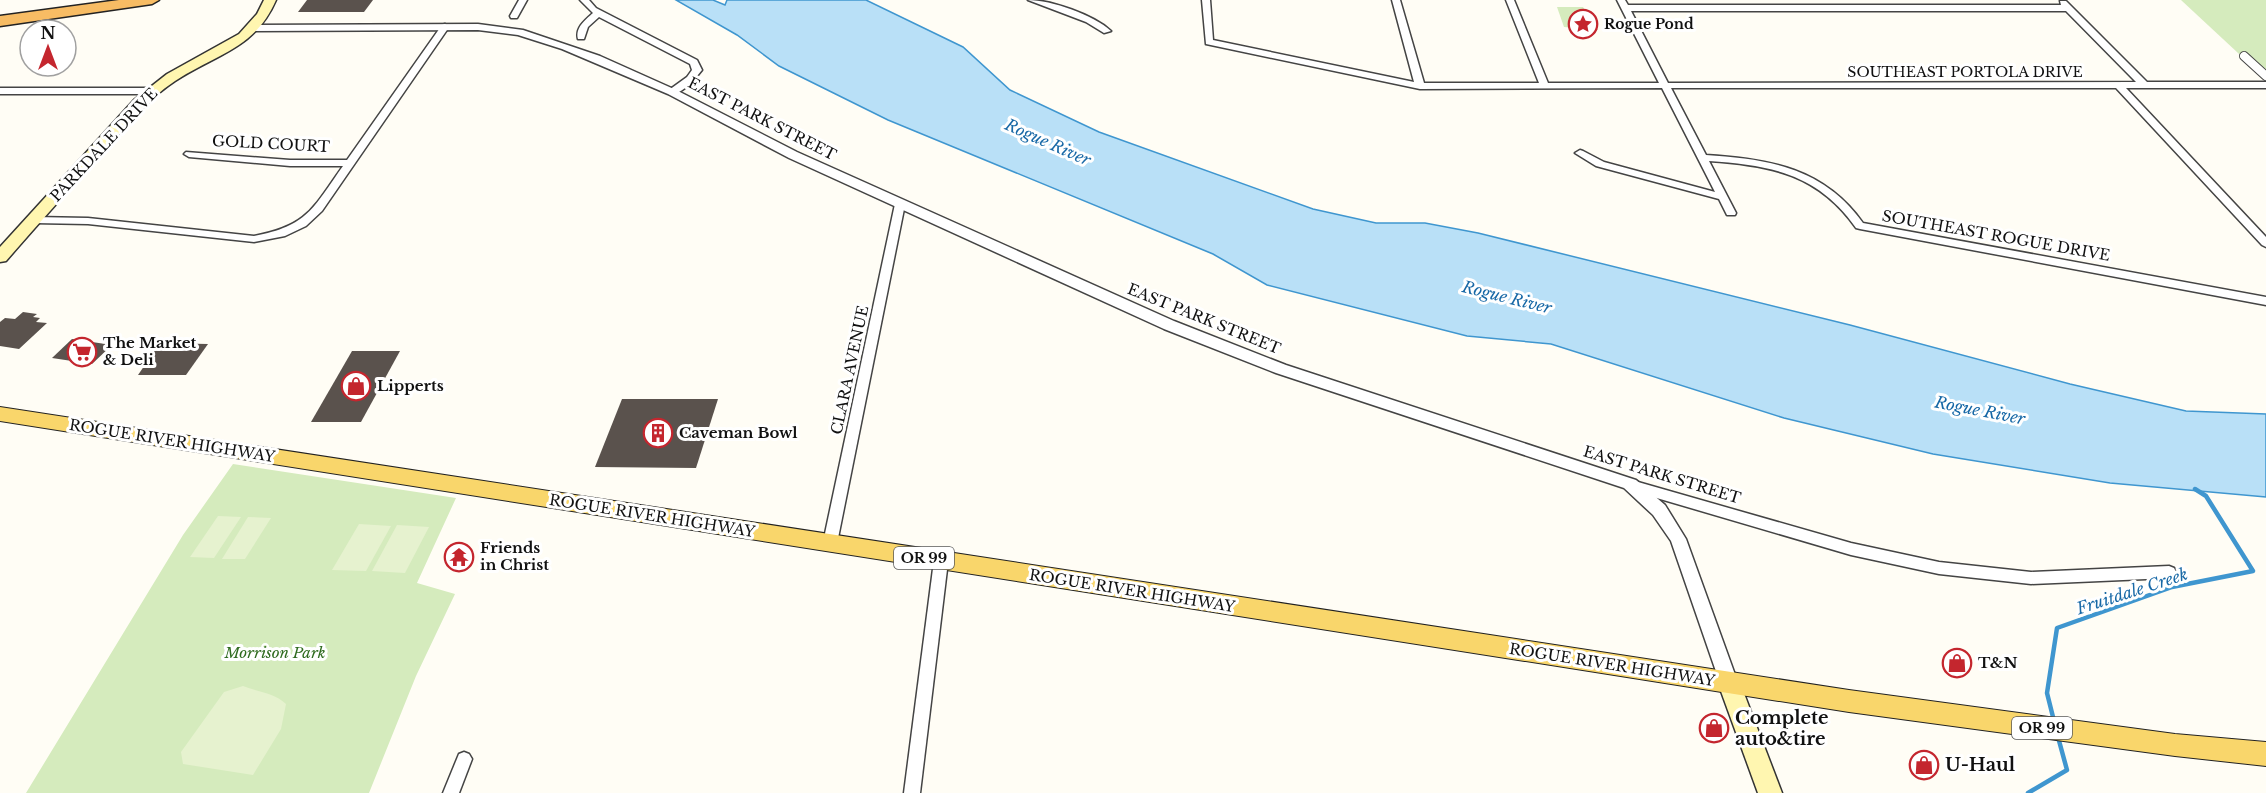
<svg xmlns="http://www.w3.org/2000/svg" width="2266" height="793" font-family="'Libre Baskerville',serif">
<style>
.green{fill:#d5ebbd}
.pitch{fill:#e6f2cf}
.water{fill:#b9e0f7;stroke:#3f96cf;stroke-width:1.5}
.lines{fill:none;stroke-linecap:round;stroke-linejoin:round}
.stream{stroke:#3f96cf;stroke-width:4.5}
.building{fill:#5a524d}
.pedestrian-casing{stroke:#444;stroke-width:10}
.minor-casing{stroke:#444;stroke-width:3}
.tertiary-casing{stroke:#444;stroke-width:3}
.secondary-casing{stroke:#333;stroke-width:3}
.primary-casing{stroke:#222;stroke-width:2}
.trunk-casing{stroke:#222;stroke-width:3}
.pedestrian{stroke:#fff;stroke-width:8}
.minor{fill:#fff;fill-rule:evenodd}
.tertiary{fill:#fff;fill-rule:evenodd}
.secondary{fill:#fff6b0;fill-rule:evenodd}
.primary{fill:#f9d66b;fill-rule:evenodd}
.trunk{fill:#f7bc64;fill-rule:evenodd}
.labels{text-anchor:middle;stroke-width:6;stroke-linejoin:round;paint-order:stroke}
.far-poi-label{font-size:14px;font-weight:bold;fill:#111;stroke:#fff;text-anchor:start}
.far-street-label{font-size:14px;fill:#111;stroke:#fff}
.shield{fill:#fff;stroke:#585858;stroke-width:1.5}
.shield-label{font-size:14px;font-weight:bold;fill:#111}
.street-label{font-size:15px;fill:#111;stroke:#fff}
.poi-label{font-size:15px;font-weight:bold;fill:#111;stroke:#fff;text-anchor:start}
.park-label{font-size:15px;font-style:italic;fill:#2f6b1f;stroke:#fff}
.water-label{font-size:16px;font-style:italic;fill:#1768a6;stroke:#fff}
.near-poi-label{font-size:18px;font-weight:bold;fill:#111;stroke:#fff;text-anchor:start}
</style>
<rect width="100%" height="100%" fill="#fffdf5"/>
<g class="green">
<polygon points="2181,0 2266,0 2266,79"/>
<polygon points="1557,7 1583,7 1598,30 1564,27"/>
<polygon points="233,464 456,498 417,583 455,594 416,676 369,793 26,793 183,535"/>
</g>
<g class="pitch">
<polygon points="218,516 241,517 214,558 190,557"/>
<polygon points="248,517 271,518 245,559 222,559"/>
<polygon points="359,524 391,526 366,571 332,570"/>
<polygon points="397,525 429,527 405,573 372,571"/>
<path d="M243 686C258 692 275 693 286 704L281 729 253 775 183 764 181 752 224 692Z"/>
</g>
<polygon class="water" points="676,0 713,0 725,5 727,0 866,0 963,47 1010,90 1099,132 1313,209 1376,223 1425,223 1478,233 1850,325 2070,384 2186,411 2266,414 2266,497 2110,483 1933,454 1784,418 1551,344 1467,336 1267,285 1213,254 888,120 779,66 737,35"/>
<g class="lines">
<g class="stream">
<polyline points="2054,721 2047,693 2057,628 2172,587 2253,571 2206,496 2195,489"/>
<polyline points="2028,793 2067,770 2058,737"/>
</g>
</g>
<g class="building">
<polygon points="307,0 373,0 364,12 298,12"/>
<polygon points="23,312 37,314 33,317 40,318 36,322 47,323 19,349 0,346 0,322 5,318 15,319"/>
<polygon points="72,339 112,345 92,364 52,358"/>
<polygon points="160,343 208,344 186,375 138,375"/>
<polygon points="352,351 400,351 361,422 311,422"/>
<polygon points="622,399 718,399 696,468 595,467"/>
</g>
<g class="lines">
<g class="pedestrian-casing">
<polyline id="pedestrian" points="2244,56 2266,76"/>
</g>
<g class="minor-casing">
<g id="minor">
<polygon points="519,0 527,0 517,18 511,18 510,16"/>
<path d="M580 0H589L596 8 697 60 702 70C694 80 682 95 669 94V90L687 77 692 70 690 64 599 17 588 27 584 39H578C575 28 585 20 593 13Z"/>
<path d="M1028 0C1051 0 1094 15 1111 31L1104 33 1086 22Z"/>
<path d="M1202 0H1210L1213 40 1414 82 1392 0H1400L1424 83H1539L1506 0H1514L1548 83H1659L1617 0H1625L1628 5H2061L2060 1H2066L2147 82H2266V88H2126L2266 237V247L2262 245 2116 88H1671L1706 155C1770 159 1824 168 1863 223L2266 297V305L1860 229 1856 228C1819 175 1772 165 1709 161L1736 213 1735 215H1727L1719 199 1596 166 1575 153 1580 150 1583 151 1604 162 1715 192 1662 88 1420 89 1206 44ZM1631 11H2066L2136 82 1668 83Z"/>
<path d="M445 24 449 27 322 211 306 226 285 236 254 242 88 224 34 223 29 220 34 217 88 218 254 236C308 226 313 208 343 166H290L189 157 184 154 186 152 290 160H347L442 25Z"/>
<polygon points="0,88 153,88 158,91 153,94 0,94"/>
<polygon points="900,201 905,204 837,543 835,547 830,548 825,547 823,543 895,204"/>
<polygon points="1631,480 1851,543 1939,562 2031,572 2169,566 2174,568 2176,572 2174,576 2169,578 2031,584 1939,574 1851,555 1626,489 1625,485 1626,481"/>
<polygon points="941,555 946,557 948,561 920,793 904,793 934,561 936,557"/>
<polygon points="464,752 469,754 472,759 459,793 443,793 459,754"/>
</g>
</g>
<g class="tertiary-casing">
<polygon id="tertiary" points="478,24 523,30 600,56 676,90 797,152 1174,321 1286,365 1636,480 1665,505 1686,539 1738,683 1735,689 1729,691 1723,689 1720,683 1671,541 1653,515 1624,488 1276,373 1164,329 789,158 668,94 562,49 518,35 478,30 254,31 249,28 254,25"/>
</g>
<g class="secondary-casing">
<g id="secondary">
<path d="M264 0H276C255 49 216 54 175 81 146 100 124 129 100 155 69 190 37 225 6 261L0 262V247L134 100 167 74 239 34 257 14Z"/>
<polygon points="1729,673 1737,676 1740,683 1782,793 1758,793 1718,683 1721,676"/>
</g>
</g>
<g class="primary-casing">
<polygon id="primary" points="0,407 1849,690 2175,734 2266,742 2266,766 2175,756 1849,712 0,421"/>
</g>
<g class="trunk-casing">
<polygon id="trunk" points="119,0 159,0 152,4 0,26 0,16"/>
</g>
<use href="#pedestrian" class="pedestrian"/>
<use href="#minor" class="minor"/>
<use href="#tertiary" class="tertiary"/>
<use href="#secondary" class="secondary"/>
<use href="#primary" class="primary"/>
<use href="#trunk" class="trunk"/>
</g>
<defs>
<g id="sight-ring" transform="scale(1.5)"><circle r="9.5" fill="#fff" stroke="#c4262e" stroke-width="1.5"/><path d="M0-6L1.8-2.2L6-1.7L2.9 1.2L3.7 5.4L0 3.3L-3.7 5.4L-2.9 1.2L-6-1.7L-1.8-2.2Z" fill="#c4262e"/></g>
<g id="supermarket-ring" transform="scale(1.5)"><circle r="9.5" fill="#fff" stroke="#c4262e" stroke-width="1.5"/><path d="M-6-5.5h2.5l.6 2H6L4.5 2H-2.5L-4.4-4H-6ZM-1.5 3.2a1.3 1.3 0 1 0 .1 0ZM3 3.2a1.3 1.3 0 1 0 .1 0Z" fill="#c4262e"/></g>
<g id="shop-ring" transform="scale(1.5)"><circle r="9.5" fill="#fff" stroke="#c4262e" stroke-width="1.5"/><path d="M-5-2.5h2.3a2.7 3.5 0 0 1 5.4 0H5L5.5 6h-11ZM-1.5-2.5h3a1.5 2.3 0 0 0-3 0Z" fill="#c4262e"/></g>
<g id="building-ring" transform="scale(1.5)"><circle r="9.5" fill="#fff" stroke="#c4262e" stroke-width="1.5"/><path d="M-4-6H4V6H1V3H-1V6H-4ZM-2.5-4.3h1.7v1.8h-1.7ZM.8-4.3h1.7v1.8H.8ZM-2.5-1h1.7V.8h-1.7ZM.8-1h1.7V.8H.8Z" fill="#c4262e"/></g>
<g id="temple-ring" transform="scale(1.5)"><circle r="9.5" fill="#fff" stroke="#c4262e" stroke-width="1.5"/><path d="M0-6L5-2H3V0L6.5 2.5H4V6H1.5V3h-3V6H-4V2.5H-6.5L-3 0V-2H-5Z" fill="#c4262e"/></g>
</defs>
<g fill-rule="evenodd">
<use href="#sight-ring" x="1583" y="24"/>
<use href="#supermarket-ring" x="82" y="352"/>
<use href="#shop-ring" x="356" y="386"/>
<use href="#building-ring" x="658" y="433"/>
<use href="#temple-ring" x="459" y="557"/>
<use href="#shop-ring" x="1957" y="663"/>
<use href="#shop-ring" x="1714" y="728"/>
<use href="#shop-ring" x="1924" y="765"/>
</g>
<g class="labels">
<g class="far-poi-label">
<text x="1604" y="29">Rogue Pond</text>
</g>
<g class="far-street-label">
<text x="1965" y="77">SOUTHEAST PORTOLA DRIVE</text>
</g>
<g class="shield">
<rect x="894" y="547" width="60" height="22" rx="4.5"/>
<rect x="2012" y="717" width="60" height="22" rx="4.5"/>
</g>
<g class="shield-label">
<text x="924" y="563">OR 99</text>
<text x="2042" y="733">OR 99</text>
</g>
<g class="street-label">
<text transform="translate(762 119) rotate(27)" y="5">EAST PARK STREET</text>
<text transform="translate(271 144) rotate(3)" y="5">GOLD COURT</text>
<text transform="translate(104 145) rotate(-47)" y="5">PARKDALE DRIVE</text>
<text transform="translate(1996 236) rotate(10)" y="5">SOUTHEAST ROGUE DRIVE</text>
<text transform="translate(1204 319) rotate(22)" y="5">EAST PARK STREET</text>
<text transform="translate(850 370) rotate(-78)" y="5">CLARA AVENUE</text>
<text transform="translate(172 441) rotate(9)" y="5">ROGUE RIVER HIGHWAY</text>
<text transform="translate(1662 475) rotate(17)" y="5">EAST PARK STREET</text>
<text transform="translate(652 516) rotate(9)" y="5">ROGUE RIVER HIGHWAY</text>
<text transform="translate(1132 591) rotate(9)" y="5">ROGUE RIVER HIGHWAY</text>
<text transform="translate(1612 665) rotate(9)" y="5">ROGUE RIVER HIGHWAY</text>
</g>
<g class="poi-label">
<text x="103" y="348">The Market<tspan x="103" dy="17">&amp; Deli</tspan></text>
<text x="377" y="391">Lipperts</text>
<text x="679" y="438">Caveman Bowl</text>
<text x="480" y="553">Friends<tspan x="480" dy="17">in Christ</tspan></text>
<text x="1978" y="668">T&amp;N</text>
</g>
<g class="park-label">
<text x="275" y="658">Morrison Park</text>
</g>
<g class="water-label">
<text transform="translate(1048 142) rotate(24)" y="6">Rogue River</text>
<text transform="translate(1507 297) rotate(14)" y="6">Rogue River</text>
<text transform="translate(1980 410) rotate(11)" y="6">Rogue River</text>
<text transform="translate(2132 591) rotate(-18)" y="6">Fruitdale Creek</text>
</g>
<g class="near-poi-label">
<text x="1735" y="724">Complete<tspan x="1735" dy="21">auto&amp;tire</tspan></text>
<text x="1945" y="771">U-Haul</text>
</g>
</g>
<g transform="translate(48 48)"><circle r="28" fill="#ffffff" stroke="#a0a0a0" stroke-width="1.5"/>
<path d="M0-4.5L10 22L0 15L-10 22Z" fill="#c4262e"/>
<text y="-9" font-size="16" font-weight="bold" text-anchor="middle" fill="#111111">N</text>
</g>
</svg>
